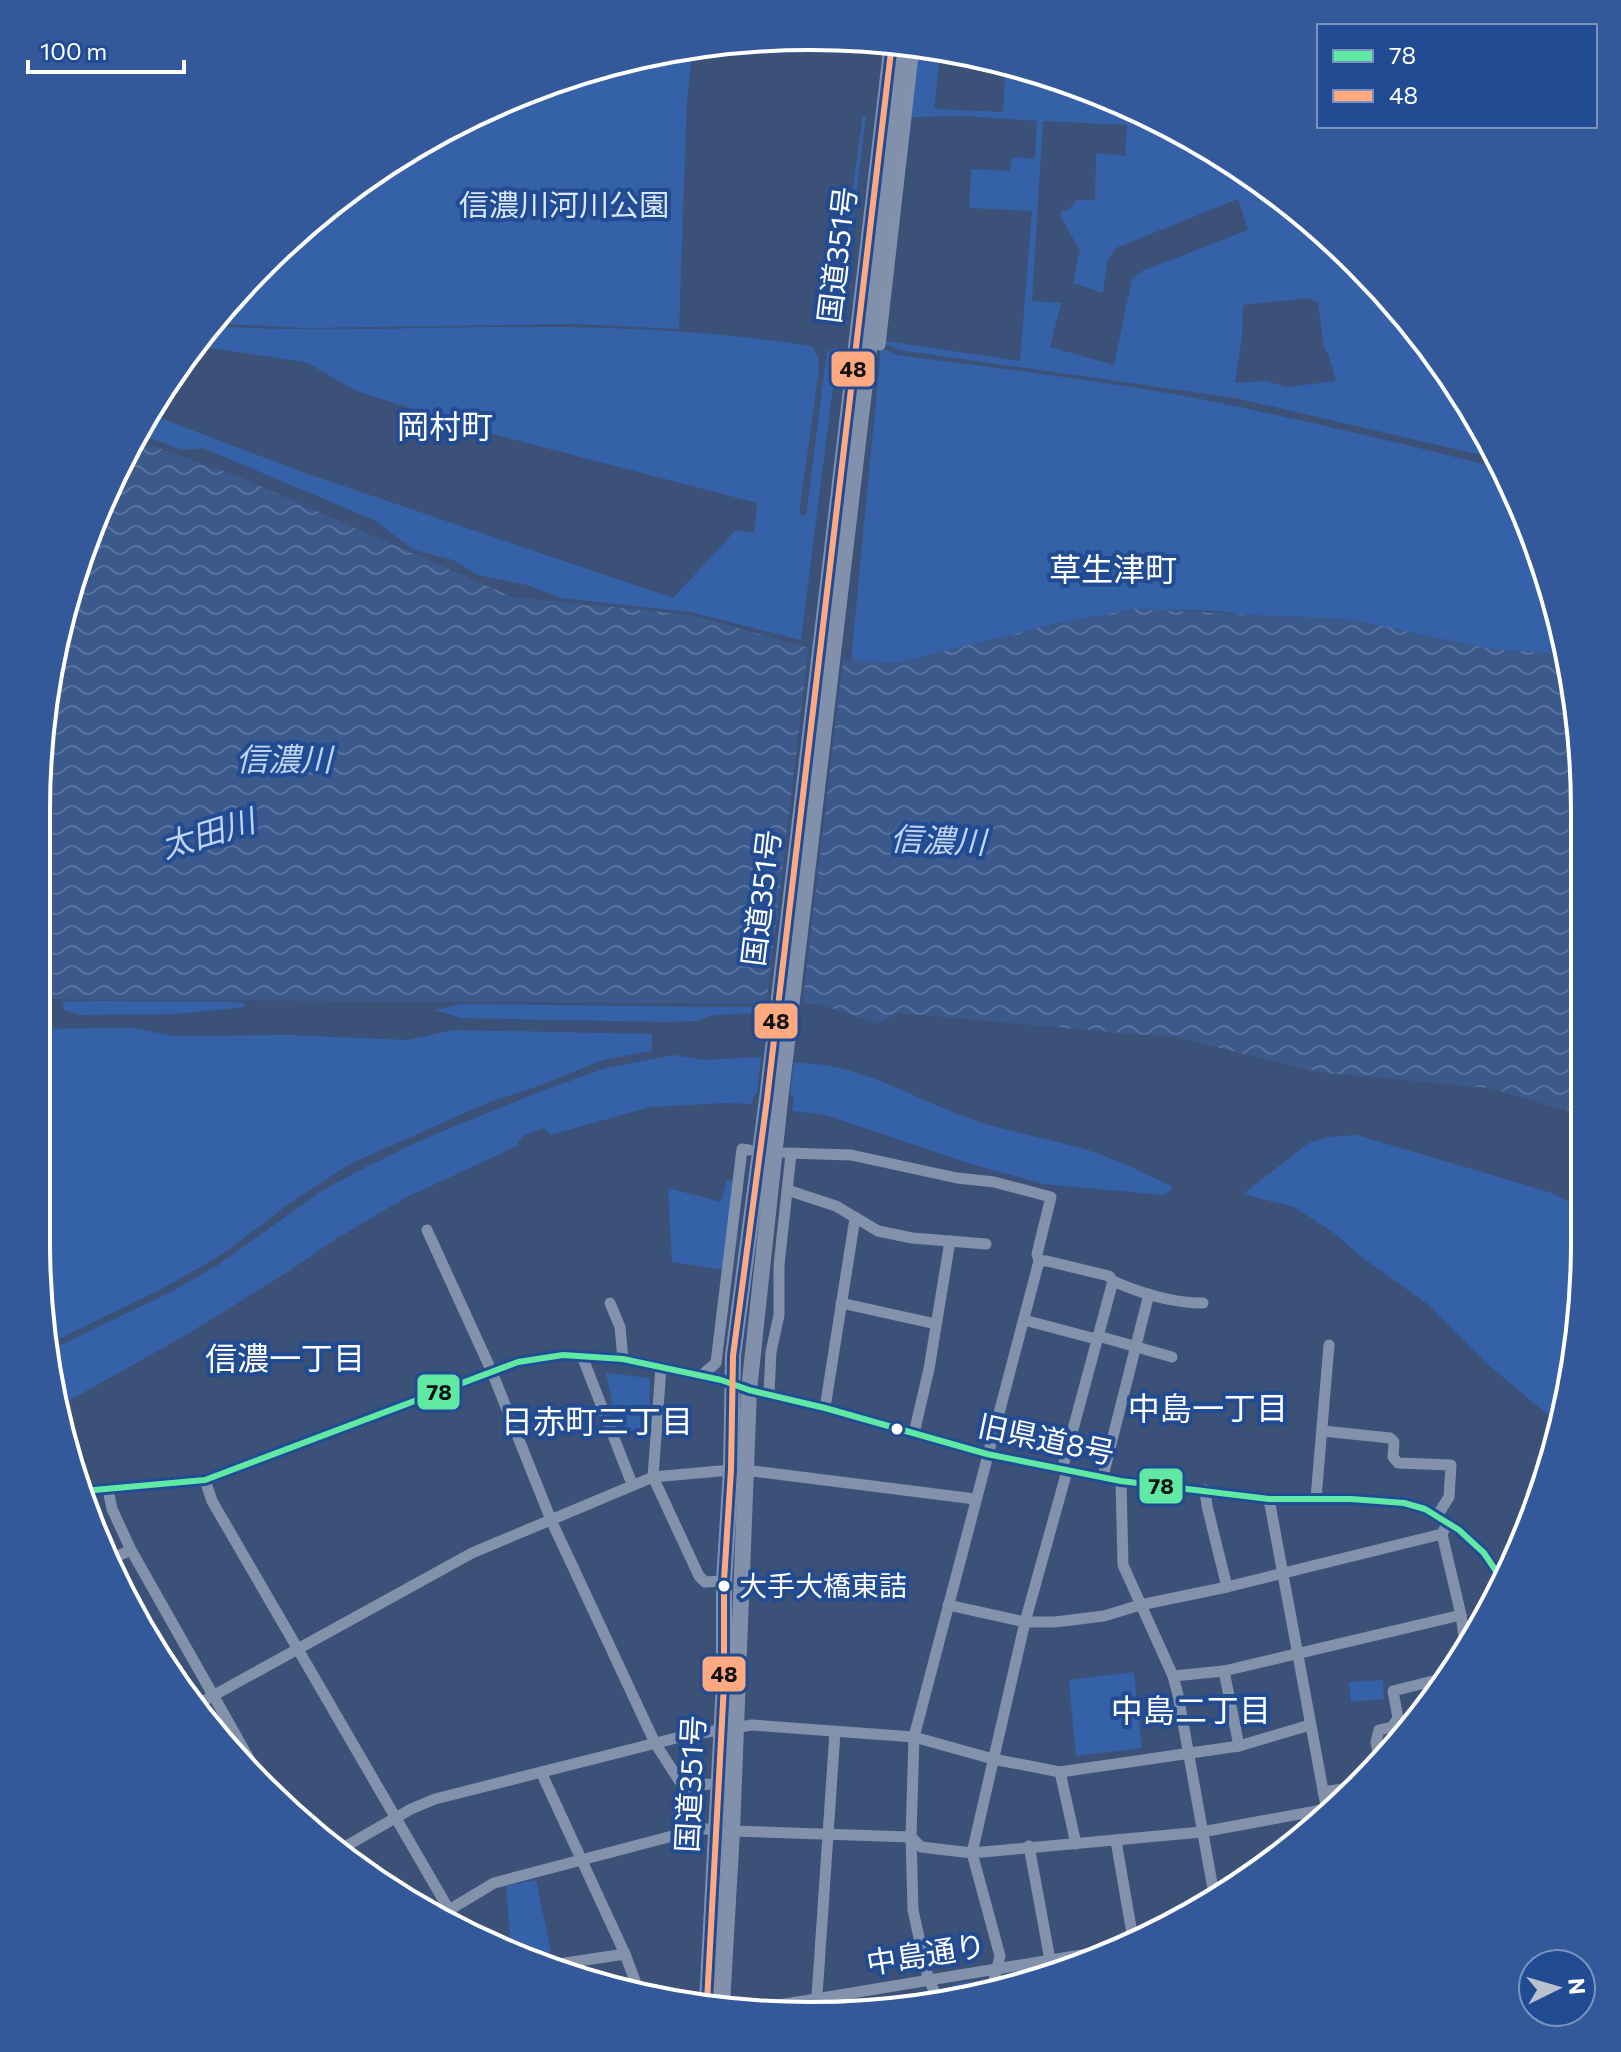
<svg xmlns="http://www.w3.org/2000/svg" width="1621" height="2052" font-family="Commissioner,'Noto Sans JP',sans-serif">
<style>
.green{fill:#3561a8;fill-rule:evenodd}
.water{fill:url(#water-waves)}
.pier{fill:#3b5178}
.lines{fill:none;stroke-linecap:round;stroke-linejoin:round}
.minor{stroke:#8292ab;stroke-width:11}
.highway{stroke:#8291ab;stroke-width:16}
.bus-1-casing{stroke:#214b92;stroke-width:12}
.bus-2-casing{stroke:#214b92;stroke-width:12}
.bus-1{stroke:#60e9a3;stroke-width:6}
.bus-2{stroke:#ffa980;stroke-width:6}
.bus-dot{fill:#fff;stroke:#214b92;stroke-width:3}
.labels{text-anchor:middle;stroke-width:8;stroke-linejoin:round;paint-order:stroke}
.bus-label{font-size:28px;fill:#fff;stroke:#214b92;text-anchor:start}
.park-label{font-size:30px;fill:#d8e5fa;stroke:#214b92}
.street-label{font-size:30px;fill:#fff;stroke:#214b92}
.neighbourhood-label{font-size:32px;fill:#fff;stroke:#214b92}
.water-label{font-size:32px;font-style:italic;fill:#bfd4f4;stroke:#214b92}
.rim{fill:none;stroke:#fff;stroke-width:4}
.line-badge{stroke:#214b92;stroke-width:3}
.pale-badge-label{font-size:22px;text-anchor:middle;font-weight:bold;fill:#111}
</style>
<defs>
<pattern id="water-waves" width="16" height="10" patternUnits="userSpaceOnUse" patternTransform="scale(2)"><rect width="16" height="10" fill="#3c598c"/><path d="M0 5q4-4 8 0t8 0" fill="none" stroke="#59729d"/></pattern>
</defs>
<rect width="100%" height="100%" fill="#3b5178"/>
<g class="green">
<polygon points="693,47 687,99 679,329 577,324 305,328 211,323 228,300 300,228 424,140 562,77"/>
<path d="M917 47 922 48V52L940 55 934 109 1003 112 1006 62 1011 63 1153 116 1282 196 1393 300 1481 424 1498 459 1235 398 900 350 881 342ZM966 116 1037 121 1035 159 1012 157 1010 171 971 169 969 208 1032 211 1020 361 884 341 912 117ZM1043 121 1127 125 1125 156 1096 153 1095 200H1077L1067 211 1061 210 1060 216C1068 227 1072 239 1080 249L1073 283 1103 293 1107 262 1116 248 1238 199 1248 230 1142 271 1132 279 1114 365 1050 347 1061 303 1032 301ZM1309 298 1318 303 1324 348 1328 353 1336 381 1287 387 1266 381 1235 383 1242 337 1243 305Z"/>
<polygon points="863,115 866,115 845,284 840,284"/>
<path d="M209 326C305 332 400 328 496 327 601 326 708 330 812 346L818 357 819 369 799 514 806 516 827 352 838 347 801 640 690 612 560 598 527 585 477 575 453 560 414 550 374 520 203 448 182 450 153 439 134 436 147 413 305 473 673 598 736 530 754 533 757 503 481 431 354 390 306 362 195 346Z"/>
<path d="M881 348 897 355C1007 370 1120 382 1229 405 1320 424 1411 445 1502 469L1544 562 1562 654 1491 649 1218 611 1135 609 1054 624 896 663 851 660Z"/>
<polygon points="99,1001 234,1002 244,1003 245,1007 176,1014 80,1015 64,1010 63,1002"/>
<polygon points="462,1004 719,1007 759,1007 758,1013 712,1015 698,1021 665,1022 461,1018 435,1010"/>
<polygon points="133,1028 174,1036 289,1035 408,1040 453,1030 652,1034 652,1051 602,1060 547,1083 487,1103 350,1164 290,1203 221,1255 167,1286 49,1344 36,1241 37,1029"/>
<polygon points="674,1055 704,1060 761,1057 757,1094 753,1097 752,1104 726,1103 650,1107 550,1135 544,1128 523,1136 518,1141 519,1145 405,1198 336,1239 283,1275 184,1336 58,1407 50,1350 169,1293 215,1267 323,1190 366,1167 424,1139 539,1092 606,1068"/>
<path d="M794 1063C855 1061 913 1098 968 1118 1005 1131 1043 1138 1081 1148 1112 1157 1142 1172 1171 1186L1172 1190 1162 1195 1044 1184 971 1164 826 1115 792 1111 794 1099 790 1094Z"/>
<polygon points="1357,1135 1552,1193 1571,1203 1585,1217 1585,1242 1570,1392 1560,1425 1486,1363 1426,1303 1360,1256 1334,1233 1294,1207 1243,1194 1307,1144 1327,1137"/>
<polygon points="727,1180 733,1181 724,1270 672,1262 668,1188 721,1202"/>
<polygon points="606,1373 650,1378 649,1431 625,1431 615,1417"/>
<polygon points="1134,1672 1142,1748 1076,1756 1069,1680"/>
<polygon points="1383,1680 1384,1699 1351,1702 1349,1682"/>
<polygon points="536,1880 551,1952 529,1956 511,1949 506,1886"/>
<path d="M982 1981 985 1985 983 1993 947 1998C944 1980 969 1983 982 1981Z"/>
</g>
<polygon class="water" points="133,439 237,476 512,597 691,615 851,660 896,663 1054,624 1135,609 1349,619 1491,649 1562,654 1583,759 1585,1116 1489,1088 1317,1072 1180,1038 898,1013 876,1024 820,1004 37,999 38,760 77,561"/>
<polygon class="pier" points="809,644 844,654 802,1007 766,1007"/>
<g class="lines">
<g class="minor">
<polyline points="880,345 914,46"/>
<polyline points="786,1153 851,1155 957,1178 994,1182 1051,1197 1037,1254 1039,1261 914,1737 911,1837 913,1910 928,1978 938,1999"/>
<polyline points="787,1190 836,1206 878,1231 912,1238 986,1244"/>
<polyline points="427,1230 492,1372 551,1520 655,1743 682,1785 719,1784"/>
<polyline points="1039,1261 1047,1261 1109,1276 1113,1281 1062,1470"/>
<path d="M1113 1281C1140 1293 1172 1303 1203 1303"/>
<polyline points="610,1303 620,1327 623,1359"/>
<polyline points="841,1303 936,1324"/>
<polyline points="1024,1320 1096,1339"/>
<polyline points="1098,1336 1172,1357"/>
<polyline points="582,1356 632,1484"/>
<polyline points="661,1367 653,1477 699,1576 705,1582 724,1581"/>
<polyline points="702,1375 716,1363 742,1149 749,1150"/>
<polyline points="769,1393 771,1352 779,1315 779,1265 791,1154"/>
<polyline points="825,1408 855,1218"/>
<polyline points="1323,1431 1390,1438 1394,1442 1393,1457 1398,1463 1451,1465 1449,1497 1437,1516"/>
<polyline points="914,1433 929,1369 950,1241"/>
<polyline points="745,1470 975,1499"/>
<polyline points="1103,1476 1149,1294"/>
<polyline points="205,1480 212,1501 459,1927"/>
<polyline points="1121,1481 1123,1565 1173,1676 1178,1695 1215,1900"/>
<polyline points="108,1489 112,1509 131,1550 269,1794"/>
<polyline points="1205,1490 1207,1506 1227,1587"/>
<polyline points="83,1491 205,1480 518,1362 563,1355 623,1359 721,1380 749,1390 825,1408 987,1454 1121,1481 1269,1499 1351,1499 1404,1503 1425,1509 1459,1530 1484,1553 1502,1580"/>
<polyline points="1316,1498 1329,1345"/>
<polyline points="1269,1499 1328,1817"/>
<polyline points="1445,1528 1442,1534 1461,1615 1465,1644"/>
<polyline points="111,1559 131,1550"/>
<polyline points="948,1605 1025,1622 1055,1622 1104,1616 1140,1605 1227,1587 1442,1534"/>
<polyline points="1224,1671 1239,1746"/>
<polyline points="1173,1676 1224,1671 1461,1615"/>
<polyline points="198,1704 472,1553 653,1477 731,1470"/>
<polyline points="1380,1761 1376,1742 1379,1730 1392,1727 1398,1718 1393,1691 1445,1678"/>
<polyline points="541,1772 625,1954 640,1994"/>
<polyline points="1060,1772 1076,1844"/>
<polyline points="682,1785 699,1829"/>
<polyline points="1323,1792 1356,1787"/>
<polyline points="732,1831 911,1837 921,1847 972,1853 1202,1832 1327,1809"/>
<polyline points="1116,1841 1133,1939"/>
<polyline points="1029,1846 1050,1960"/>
<polyline points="341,1849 411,1809 435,1799 688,1735 752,1725 914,1737 993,1759 1060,1772 1239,1746 1310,1725"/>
<polyline points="421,1911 441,1912 449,1910 494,1883 699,1829 717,1829"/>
<polyline points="552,1965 625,1954"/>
<polyline points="991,1992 1000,1956 972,1853 1025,1622 1067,1471"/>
<polyline points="817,1996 835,1732"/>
<polyline points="755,2009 1105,1951"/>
</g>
<g class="highway">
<polyline points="707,2002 724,1684 724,1581 731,1470 733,1356 767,1099 892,43"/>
<polyline points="722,2004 732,1831 749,1390 780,1101 905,45"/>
</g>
<g class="bus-1-casing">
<polyline id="bus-1" points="83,1491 205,1480 518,1362 563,1355 623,1359 721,1380 749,1390 825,1408 987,1454 1121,1481 1269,1499 1351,1499 1404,1503 1425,1509 1459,1530 1484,1553 1502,1580"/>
</g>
<g class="bus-2-casing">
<polyline id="bus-2" points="707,2002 724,1684 724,1581 731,1470 733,1356 767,1099 892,43"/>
</g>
<use href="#bus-1" class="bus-1"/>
<use href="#bus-2" class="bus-2"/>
</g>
<g class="bus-dot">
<circle cx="897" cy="1429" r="7"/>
<circle cx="724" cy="1586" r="7"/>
</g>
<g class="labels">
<g class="bus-label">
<text x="739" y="1596">大手大橋東詰</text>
</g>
<g class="park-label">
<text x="564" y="216">信濃川河川公園</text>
</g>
<g class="street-label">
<text transform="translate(838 255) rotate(-83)" y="10">国道351号</text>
<text transform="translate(762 898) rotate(-83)" y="10">国道351号</text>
<text transform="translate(1046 1440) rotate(12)" y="10">旧県道8号</text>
<text transform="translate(691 1784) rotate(-87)" y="10">国道351号</text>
<text transform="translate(926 1955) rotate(-9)" y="10">中島通り</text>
</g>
<g class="neighbourhood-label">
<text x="445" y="438">岡村町</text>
<text x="1113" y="581">草生津町</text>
<text x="285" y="1370">信濃一丁目</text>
<text x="1208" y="1420">中島一丁目</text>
<text x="597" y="1433">日赤町三丁目</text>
<text x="1191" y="1722">中島二丁目</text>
</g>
<g class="water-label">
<text x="284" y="771">信濃川</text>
<text transform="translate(208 834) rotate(-17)" y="11">太田川</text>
<text transform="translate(938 841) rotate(2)" y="11">信濃川</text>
</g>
</g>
<path d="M0 0H1621V2052H0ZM810 50H811A760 760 0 0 1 1571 810V1242A760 760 0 0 1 811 2002H810A760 760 0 0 1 50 1242V810A760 760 0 0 1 810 50Z" fill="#33599b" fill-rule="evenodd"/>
<path class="rim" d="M810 50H811A760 760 0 0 1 1571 810V1242A760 760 0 0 1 811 2002H810A760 760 0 0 1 50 1242V810A760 760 0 0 1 810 50Z"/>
<g class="line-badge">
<rect x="830" y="350" width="46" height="38" rx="8" fill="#ffa980"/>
<rect x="753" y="1002" width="46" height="38" rx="8" fill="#ffa980"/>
<rect x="416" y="1373" width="45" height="38" rx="8" fill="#60e9a3"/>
<rect x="1138" y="1467" width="46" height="38" rx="8" fill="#60e9a3"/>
<rect x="701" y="1655" width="46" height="38" rx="8" fill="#ffa980"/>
</g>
<g class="pale-badge-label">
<text x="853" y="377">48</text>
<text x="776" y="1029">48</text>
<text x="439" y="1400">78</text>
<text x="1161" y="1494">78</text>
<text x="724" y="1682">48</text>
</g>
<rect x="1317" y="24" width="280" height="104" fill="#214b92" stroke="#7a93be" stroke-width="2"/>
<rect x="1333" y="50" width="40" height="12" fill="#60e9a3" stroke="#7a93be" stroke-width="2"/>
<text x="1389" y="64" font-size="24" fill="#ffffff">78</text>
<rect x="1333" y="90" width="40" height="12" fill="#ffa980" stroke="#7a93be" stroke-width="2"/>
<text x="1389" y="104" font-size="24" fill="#ffffff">48</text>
<g transform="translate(1557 1988) rotate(85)"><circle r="38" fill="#214b92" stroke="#7a93be" stroke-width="2"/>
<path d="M0-6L14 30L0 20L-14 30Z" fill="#bac2d0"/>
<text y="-12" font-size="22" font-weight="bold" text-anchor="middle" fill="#ffffff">N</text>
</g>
<path d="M28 60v12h156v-12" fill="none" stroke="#ffffff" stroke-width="4"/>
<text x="40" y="60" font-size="24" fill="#ffffff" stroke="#214b92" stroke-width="6" paint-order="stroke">100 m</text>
</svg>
